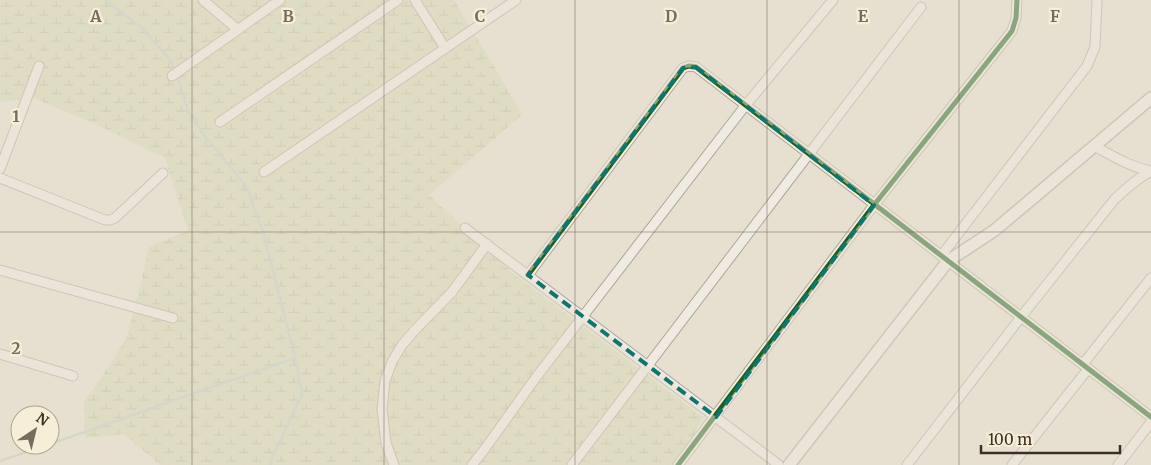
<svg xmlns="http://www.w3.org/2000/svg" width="1151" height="465" font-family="Merriweather,serif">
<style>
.wetland{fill:url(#wetland-marsh)}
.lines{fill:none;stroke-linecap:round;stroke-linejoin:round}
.stream{stroke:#bcccc2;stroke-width:2.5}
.minor-casing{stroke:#ada599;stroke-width:11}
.tertiary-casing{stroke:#ada599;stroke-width:14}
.minor{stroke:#efebe3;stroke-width:9}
.tertiary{stroke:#efebe3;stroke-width:11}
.cycleway-casing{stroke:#f7eed8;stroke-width:8}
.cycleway{stroke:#1b5e20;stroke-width:5}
.marked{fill:none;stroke:#0f766e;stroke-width:4;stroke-dasharray:10 6;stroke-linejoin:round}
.grid{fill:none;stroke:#786c5e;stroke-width:1;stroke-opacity:0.55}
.grid-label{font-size:16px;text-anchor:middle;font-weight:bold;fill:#786c5e;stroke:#f7eed8;stroke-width:4.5;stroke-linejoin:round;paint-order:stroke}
</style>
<defs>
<pattern id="wetland-marsh" width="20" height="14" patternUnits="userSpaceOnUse" patternTransform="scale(1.25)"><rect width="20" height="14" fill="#d6d7b3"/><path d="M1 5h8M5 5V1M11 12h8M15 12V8" fill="none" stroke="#b9b99a"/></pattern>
</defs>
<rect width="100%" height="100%" fill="#e7e0d1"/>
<polygon class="wetland" points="0,0 454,0 494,66 522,115 429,195 515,275 703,417 679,465 160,465 124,434 85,438 84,401 101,378 126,339 141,283 149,246 188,231 165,158 100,126 34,98 0,102"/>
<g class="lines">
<g class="stream">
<polyline points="105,0 141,27 170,60 175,70"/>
<polyline points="177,75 188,111 203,134 246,186 264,235 295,358 302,394 271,461 271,465"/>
<polyline points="50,444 295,358"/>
<polyline points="0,461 46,445"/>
</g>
<g class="minor-casing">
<g id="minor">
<polyline points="203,0 237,29"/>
<polyline points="415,0 445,48"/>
<polyline points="172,76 280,0"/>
<polyline points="220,122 398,0"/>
<path d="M1094 146C1113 156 1130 167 1151 171"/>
<polyline points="0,169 39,66"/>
<polyline points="264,172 516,0"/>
<polyline points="0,178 105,220 110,220 115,218 163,173"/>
<polyline points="465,228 779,465"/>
<polyline points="941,256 1087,66 1095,47 1097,0"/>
<polyline points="0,270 173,318"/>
<polyline points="528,275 683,68 689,66 696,67 1151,417"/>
<polyline points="0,354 73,376"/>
<polyline points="1083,364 1151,278"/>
<polyline points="394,465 386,443 382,409 385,381 392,362 402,345 414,331 452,292 487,244"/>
<polyline points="472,465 484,450 537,376 745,106 833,0"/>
<polyline points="572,465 921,7"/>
<polyline points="678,465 874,205 1012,31 1016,18 1017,0"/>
<path d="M907 465 1021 317 1114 200C1125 189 1137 179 1151 171"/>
<polyline points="1012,465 1088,369"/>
<polyline points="1118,465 1151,422"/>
</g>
</g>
<g class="tertiary-casing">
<polyline id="tertiary" points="789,465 948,261 995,230 1151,98"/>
</g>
<use href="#minor" class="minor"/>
<use href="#tertiary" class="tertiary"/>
<g class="cycleway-casing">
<g id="cycleway">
<polyline points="528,275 683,68 689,66 696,67 1151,417"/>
<polyline points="678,465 874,205 1012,31 1016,18 1017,0"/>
</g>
</g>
<use href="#cycleway" class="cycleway"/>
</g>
<path d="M0 0H1151V465H0ZM696 67 874 205 716 417 528 275 683 68Z" fill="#e7e0d1" fill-opacity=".55" fill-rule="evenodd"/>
<path class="marked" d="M696 67 874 205 716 417 528 275 683 68Z"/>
<path class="grid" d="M192 0V465M384 0V465M575 0V465M767 0V465M959 0V465M0 232H1151"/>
<g class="grid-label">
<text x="96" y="22">A</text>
<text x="288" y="22">B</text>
<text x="480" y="22">C</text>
<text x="671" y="22">D</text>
<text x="863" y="22">E</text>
<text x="1055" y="22">F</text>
<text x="16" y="122">1</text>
<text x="16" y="354">2</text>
</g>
<g transform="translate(35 430) rotate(35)"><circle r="24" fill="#f7eed8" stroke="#ada18e"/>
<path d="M0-4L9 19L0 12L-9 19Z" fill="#786c5e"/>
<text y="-8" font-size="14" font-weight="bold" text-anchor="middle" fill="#3d2e20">N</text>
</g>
<path d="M981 445v8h139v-8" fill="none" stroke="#3d2e20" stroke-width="2.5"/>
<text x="988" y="445" font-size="15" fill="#3d2e20" stroke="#f7eed8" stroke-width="4" paint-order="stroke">100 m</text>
</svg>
